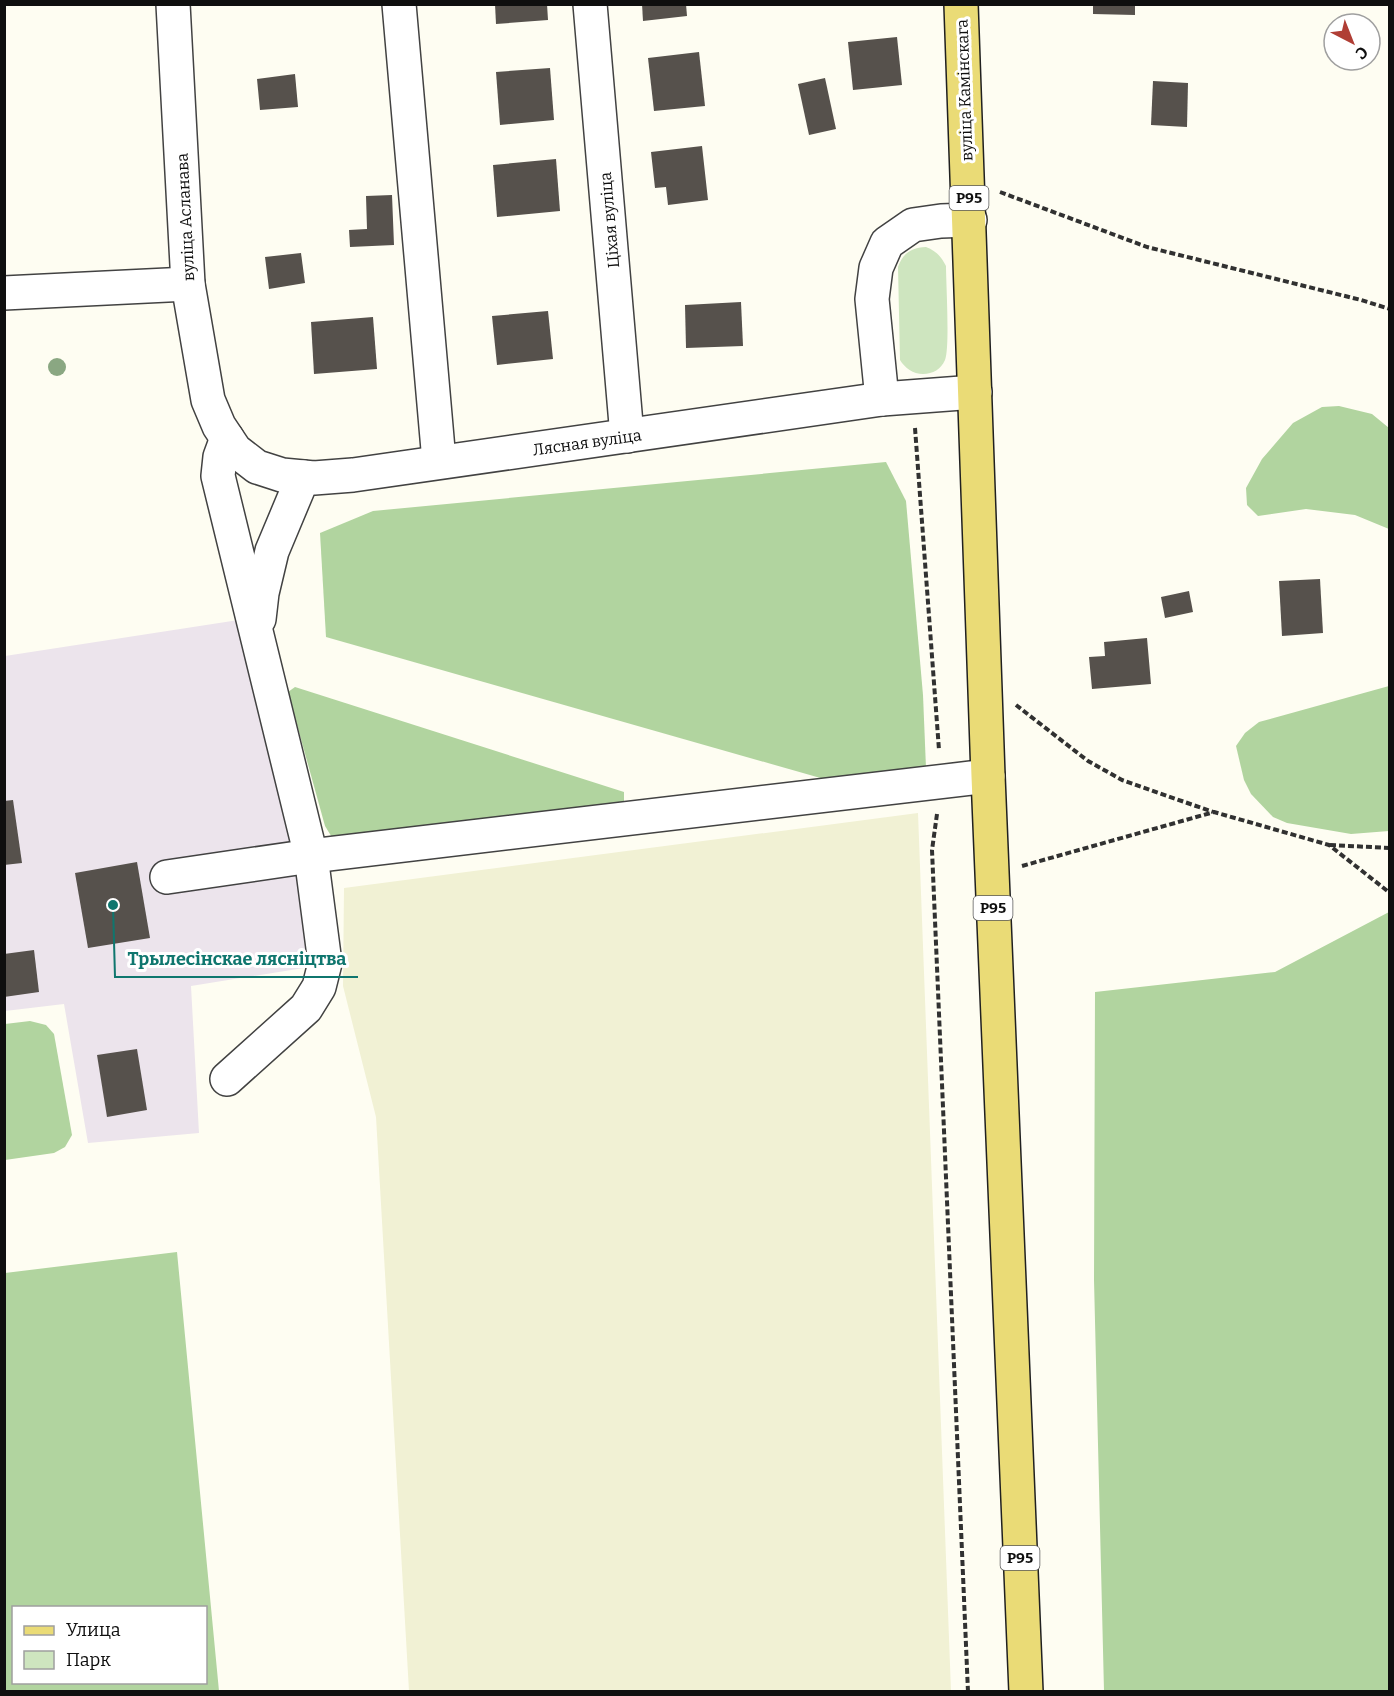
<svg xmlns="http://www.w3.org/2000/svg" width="1394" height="1696" font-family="Bitter,serif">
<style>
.industrial{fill:#ece4ec}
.farmland{fill:#f1f1d4}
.green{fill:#cee5bf}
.forest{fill:#b1d49f;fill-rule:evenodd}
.building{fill:#56514c}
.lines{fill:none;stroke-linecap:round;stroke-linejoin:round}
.minor-casing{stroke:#424242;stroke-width:36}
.major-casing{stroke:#202020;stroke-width:36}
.path{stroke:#313131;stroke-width:4;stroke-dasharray:6 3;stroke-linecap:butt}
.minor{stroke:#fff;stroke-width:33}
.major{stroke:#eadb76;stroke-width:33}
.tree{fill:#8aa782}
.labels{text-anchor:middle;stroke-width:6;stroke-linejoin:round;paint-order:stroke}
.shield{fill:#fff;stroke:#575757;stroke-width:1.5}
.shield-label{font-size:15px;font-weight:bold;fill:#0f0f0f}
.street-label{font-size:16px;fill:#0f0f0f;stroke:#fff}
.leader{fill:none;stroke:#0f766e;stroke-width:2}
.callout-dot{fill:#0f766e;stroke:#fff;stroke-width:2}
.callout-label{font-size:18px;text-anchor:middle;font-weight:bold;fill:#0f766e;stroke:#fff;stroke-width:6;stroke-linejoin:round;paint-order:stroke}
</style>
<rect width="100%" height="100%" fill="#fefdf2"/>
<polygon class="industrial" points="245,619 316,966 191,986 199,1133 88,1143 64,1004 5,1011 5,656"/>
<polygon class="farmland" points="918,813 951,1691 409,1691 376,1117 343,986 344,888"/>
<path class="green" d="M926 247C936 251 941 256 946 266 946 283 950 347 945 360 941 369 933 374 923 374 913 374 905 368 900 360L898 267C903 253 911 248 926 247Z"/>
<g class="forest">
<polygon points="1339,406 1372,414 1389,428 1389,529 1355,515 1306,509 1258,516 1247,505 1246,488 1262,459 1293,423 1322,407"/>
<polygon points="886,462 906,501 923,695 926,768 838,783 326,637 320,533 373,511"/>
<polygon points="1389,686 1389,831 1351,834 1287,823 1273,817 1251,794 1244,780 1236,746 1245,733 1259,722"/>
<polygon points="295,687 624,792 624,805 333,839 325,826 288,692"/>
<polygon points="1389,912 1389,1691 1104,1691 1094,1280 1095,992 1275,972"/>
<polygon points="30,1021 46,1025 54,1034 72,1135 65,1147 54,1153 5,1160 5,1024"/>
<path d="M177 1252 219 1691H5V1273ZM14 1608H206V1682H14Z"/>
</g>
<g class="building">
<polygon points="495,4 547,4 548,20 496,24"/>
<polygon points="642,4 686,4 687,16 643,21"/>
<polygon points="1093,4 1135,4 1135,15 1093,14"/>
<polygon points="897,37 902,85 853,90 848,42"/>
<polygon points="699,52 705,106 654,111 648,58"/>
<polygon points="550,68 554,120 500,125 496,72"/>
<polygon points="295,74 298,107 260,110 257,79"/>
<polygon points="825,78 836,129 809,135 798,84"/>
<polygon points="1153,81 1188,83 1187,127 1151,125"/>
<polygon points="702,146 708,200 668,205 666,187 655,188 651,152"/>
<polygon points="556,159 560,211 497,217 493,165"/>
<polygon points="392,195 394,245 350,247 349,230 367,229 366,196"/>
<polygon points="301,253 305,283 269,289 265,257"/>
<polygon points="741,302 743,346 686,348 685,305"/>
<polygon points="548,311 553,359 497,365 492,316"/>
<polygon points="373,317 377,369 314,374 311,322"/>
<polygon points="1320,579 1323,633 1282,636 1279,581"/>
<polygon points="1189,591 1193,612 1165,618 1161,597"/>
<polygon points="1147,638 1151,684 1092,689 1089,657 1105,656 1104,642"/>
<polygon points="13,800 22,863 4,865 4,801"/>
<polygon points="137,862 150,938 88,948 75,873"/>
<polygon points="34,950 39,992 4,997 4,954"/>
<polygon points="137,1049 147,1110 107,1117 97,1055"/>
</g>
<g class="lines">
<g class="minor-casing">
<g id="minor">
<polyline points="173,4 188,284 208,400 219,426 235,450 257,467 282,475 314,478 353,475 882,399 975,392"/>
<polyline points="399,4 439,461"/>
<polyline points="590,4 627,436"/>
<polyline points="4,293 188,284"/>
<polyline points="882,399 872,299 876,268 887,243 913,225 941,221 970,220"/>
<polyline points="259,619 262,593 272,551 303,477"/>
<polyline points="167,877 311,856 988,776"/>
<polyline points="227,1079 306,1008 319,987 325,963 311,856 218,476 220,457 227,438"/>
</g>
</g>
<g class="major-casing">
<polyline id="major" points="961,4 988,776 1026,1692"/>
</g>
<g class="path">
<polyline points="1000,192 1147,247 1361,300 1390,309"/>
<polyline points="915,428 939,750"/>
<polyline points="1016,705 1088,761 1122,780 1213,812"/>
<polyline points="937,814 932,850 968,1692"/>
<polyline points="1330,845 1390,848"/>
<polyline points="1022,866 1214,812 1329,845 1390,893"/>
</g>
<use href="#minor" class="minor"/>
<use href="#major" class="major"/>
</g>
<circle class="tree" cx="57" cy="367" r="9"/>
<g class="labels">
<g class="shield">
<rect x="949.5" y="186" width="39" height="24" rx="4.5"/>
<rect x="973.5" y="896" width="39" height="24" rx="4.5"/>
<rect x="1000.5" y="1546" width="39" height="24" rx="4.5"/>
</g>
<g class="shield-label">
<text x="969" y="203">Р95</text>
<text x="993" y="913">Р95</text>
<text x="1020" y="1563">Р95</text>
</g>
<g class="street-label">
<text transform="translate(964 90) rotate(-92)" y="6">вуліца Камінскага</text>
<text transform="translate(185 217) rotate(-93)" y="6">вуліца Асланава</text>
<text transform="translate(609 220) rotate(-95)" y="6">Ціхая вуліца</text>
<text transform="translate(587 442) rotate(-8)" y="6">Лясная вуліца</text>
</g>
</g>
<path class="leader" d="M113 905L115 977H358"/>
<circle class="callout-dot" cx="113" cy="905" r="6"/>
<g class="callout-label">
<text x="237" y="965">Трылесінскае лясніцтва</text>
</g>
<rect width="1394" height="1696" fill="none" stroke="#0f0f0f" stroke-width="12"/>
<rect x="12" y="1606" width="195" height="78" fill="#ffffff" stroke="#9f9f9f" stroke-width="1.5"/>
<rect x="24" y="1626" width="30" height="9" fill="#eadb76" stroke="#9f9f9f" stroke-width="1.5"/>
<text x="66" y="1636" font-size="18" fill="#0f0f0f">Улица</text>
<rect x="24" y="1651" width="30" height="18" fill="#cee5bf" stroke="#9f9f9f" stroke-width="1.5"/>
<text x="66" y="1666" font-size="18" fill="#0f0f0f">Парк</text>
<g transform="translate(1352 42) rotate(138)"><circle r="28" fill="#ffffff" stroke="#9f9f9f" stroke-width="1.5"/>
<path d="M0-4.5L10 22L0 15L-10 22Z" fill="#b03e35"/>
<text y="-9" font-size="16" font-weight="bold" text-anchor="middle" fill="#0f0f0f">С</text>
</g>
</svg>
